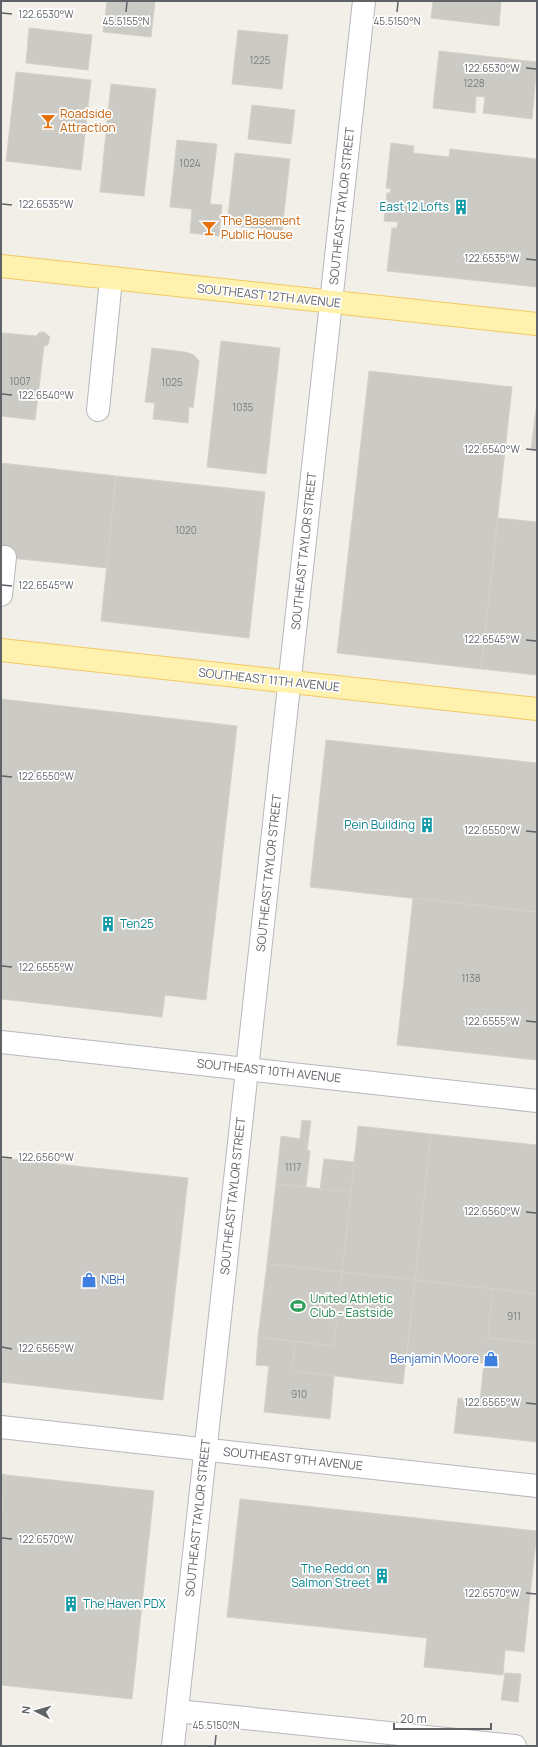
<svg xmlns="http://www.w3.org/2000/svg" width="538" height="1747" font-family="Manrope,sans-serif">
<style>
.building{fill:#cccac5;stroke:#d6d1c6}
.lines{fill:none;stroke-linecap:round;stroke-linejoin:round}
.minor-casing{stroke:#b5b8bc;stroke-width:24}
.major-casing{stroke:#f2c960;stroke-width:24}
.minor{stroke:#fff;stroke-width:22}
.major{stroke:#fff2af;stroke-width:22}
.ticks{fill:none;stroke:#5f6368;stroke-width:1.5}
.labels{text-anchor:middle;stroke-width:3.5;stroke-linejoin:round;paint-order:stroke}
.number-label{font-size:10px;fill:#7a7d7f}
.food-label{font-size:12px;fill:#c56008;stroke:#fff;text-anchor:start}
.street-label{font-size:12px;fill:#5f6368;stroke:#fff}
.culture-label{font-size:12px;fill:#0d838f;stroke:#fff;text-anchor:end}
.shop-label{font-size:12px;fill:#366cbe;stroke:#fff;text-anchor:start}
.leisure-label{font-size:12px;fill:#27864d;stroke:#fff;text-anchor:start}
.ticks-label{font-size:10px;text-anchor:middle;fill:#5f6368;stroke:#fff;stroke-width:3.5;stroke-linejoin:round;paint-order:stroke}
</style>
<rect width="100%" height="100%" fill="#f1efe8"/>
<g class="building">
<polygon points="107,1 155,1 151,37 103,32"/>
<polygon points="433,1 501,1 499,26 431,18"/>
<polygon points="29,28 92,35 88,70 26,63"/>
<polygon points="238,30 288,35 282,89 232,84"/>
<polygon points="439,51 537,62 532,119 483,113 485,97 476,96 475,113 433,108"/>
<polygon points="16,72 91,80 81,170 6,161"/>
<polygon points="111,84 156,89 144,196 100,192"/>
<polygon points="252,105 295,110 291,144 248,139"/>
<polygon points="177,140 217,144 210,204 222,205 219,236 190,233 192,209 170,207"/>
<polygon points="391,143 414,146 413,153 449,157 450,149 537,159 537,287 387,271 392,228 397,228 398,222 384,221 387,193 390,193 391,189 386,188"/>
<polygon points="235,153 290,159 282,231 227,225"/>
<polygon points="40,332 44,332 50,337 48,345 44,346 35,420 1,416 1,334 2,333 36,336"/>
<polygon points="221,341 280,348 266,474 207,467"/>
<polygon points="152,348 185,352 194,355 199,361 193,408 189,406 188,423 153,419 155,403 145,402"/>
<polygon points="369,371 512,387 481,669 337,653"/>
<polygon points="537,402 537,450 531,450"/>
<polygon points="1,463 116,476 107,568 1,557"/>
<polygon points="116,476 265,492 249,638 101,621"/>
<polygon points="498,518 537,522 537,675 481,669"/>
<polygon points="1,699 237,726 206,1000 165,995 162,1017 1,999"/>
<polygon points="326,740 537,763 537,912 310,887"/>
<polygon points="413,898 537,912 537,1060 397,1045"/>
<polygon points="302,1120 311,1121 307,1150 310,1151 306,1187 276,1184 281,1136 300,1139"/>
<polygon points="358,1126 431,1134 415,1280 342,1272"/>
<polygon points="431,1134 537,1145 537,1294 415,1280"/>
<polygon points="1,1158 188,1178 163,1400 1,1382"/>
<polygon points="324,1159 354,1162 351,1192 320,1189"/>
<polygon points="276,1184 351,1192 342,1272 267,1264"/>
<polygon points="267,1264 342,1272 334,1346 258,1337"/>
<polygon points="342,1272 415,1280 403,1384 292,1371 295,1342 334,1346"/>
<polygon points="415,1280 493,1289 488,1338 537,1343 537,1442 454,1433 458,1398 480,1401 484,1363 407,1355"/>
<polygon points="493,1289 537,1294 537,1343 488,1338"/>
<polygon points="258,1337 295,1342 292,1371 334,1376 330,1419 264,1412 269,1366 256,1365"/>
<polygon points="1,1474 6,1475 1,1523"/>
<polygon points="6,1475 154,1491 132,1699 1,1685 1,1523"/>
<polygon points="240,1499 537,1531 524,1652 505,1650 503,1675 424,1667 427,1638 227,1617"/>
<polygon points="505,1673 521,1674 518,1702 501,1700"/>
</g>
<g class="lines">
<g class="minor-casing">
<g id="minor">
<polyline points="98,410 111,279"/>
<polyline points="1,595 5,557"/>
<polyline points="1,1042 537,1101"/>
<polyline points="1,1427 537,1486"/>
<polyline points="177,1711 515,1746"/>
<polyline points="173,1746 364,1"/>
</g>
</g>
<g class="major-casing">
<g id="major">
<polyline points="1,266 537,324"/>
<polyline points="1,650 537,709"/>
</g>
</g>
<use href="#minor" class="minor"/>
<use href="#major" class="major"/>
</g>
<path class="ticks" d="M126 12 127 2M397 12 398 2M2 13 12 14M526 68 536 69M2 204 12 205M526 259 536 260M2 394 12 395M526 449 536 450M2 585 12 586M526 640 536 641M2 776 12 777M526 831 536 832M2 966 12 967M526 1021 536 1022M2 1157 12 1158M526 1212 536 1213M2 1347 12 1349M526 1403 536 1404M2 1538 12 1539M526 1593 536 1594M215 1745 216 1735"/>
<defs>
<g id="bar-bare" transform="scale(1.2)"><path d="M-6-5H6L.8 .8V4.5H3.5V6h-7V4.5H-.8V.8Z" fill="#e8710a" stroke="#fff" stroke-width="2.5" paint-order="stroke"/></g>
<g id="building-bare" transform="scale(1.2)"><path d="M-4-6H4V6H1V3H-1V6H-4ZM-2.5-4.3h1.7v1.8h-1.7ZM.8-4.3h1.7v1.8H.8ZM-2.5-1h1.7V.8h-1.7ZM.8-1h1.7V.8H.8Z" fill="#0f9aa8" stroke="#fff" stroke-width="2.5" paint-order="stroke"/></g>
<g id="shop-bare" transform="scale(1.2)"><path d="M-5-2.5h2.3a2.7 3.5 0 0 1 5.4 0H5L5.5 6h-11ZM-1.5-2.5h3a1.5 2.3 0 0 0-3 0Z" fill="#3f7fe0" stroke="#fff" stroke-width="2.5" paint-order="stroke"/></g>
<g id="stadium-bare" transform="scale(1.2)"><path d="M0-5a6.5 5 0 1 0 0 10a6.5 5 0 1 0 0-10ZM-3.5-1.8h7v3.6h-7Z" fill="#2e9e5b" stroke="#fff" stroke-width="2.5" paint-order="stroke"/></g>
</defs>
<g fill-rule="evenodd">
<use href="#bar-bare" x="48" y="121"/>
<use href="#building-bare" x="461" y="207"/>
<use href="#bar-bare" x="209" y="228"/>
<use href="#building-bare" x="427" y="825"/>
<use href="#building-bare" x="108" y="924"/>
<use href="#shop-bare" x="89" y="1280"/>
<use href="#stadium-bare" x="298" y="1306"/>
<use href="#shop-bare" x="491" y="1359"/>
<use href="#building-bare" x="382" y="1576"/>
<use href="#building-bare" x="71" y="1604"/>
</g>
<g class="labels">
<g class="number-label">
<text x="260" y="64">1225</text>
<text x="474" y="87">1228</text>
<text x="190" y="167">1024</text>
<text x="20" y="385">1007</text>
<text x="172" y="386">1025</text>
<text x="243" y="411">1035</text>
<text x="186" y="534">1020</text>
<text x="471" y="982">1138</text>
<text x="293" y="1171">1117</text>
<text x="514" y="1320">911</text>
<text x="299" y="1398">910</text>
</g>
<g class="food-label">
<text x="60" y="118">Roadside<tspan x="60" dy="14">Attraction</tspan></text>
<text x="221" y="225">The Basement<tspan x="221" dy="14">Public House</tspan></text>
</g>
<g class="street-label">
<text transform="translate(342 206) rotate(-84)" y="4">SOUTHEAST TAYLOR STREET</text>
<text transform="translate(269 296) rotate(6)" y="4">SOUTHEAST 12TH AVENUE</text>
<text transform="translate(304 551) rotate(-84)" y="4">SOUTHEAST TAYLOR STREET</text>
<text transform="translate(269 680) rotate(6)" y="4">SOUTHEAST 11TH AVENUE</text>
<text transform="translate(269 873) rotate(-84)" y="4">SOUTHEAST TAYLOR STREET</text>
<text transform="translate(269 1071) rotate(6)" y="4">SOUTHEAST 10TH AVENUE</text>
<text transform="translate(233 1196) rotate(-84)" y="4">SOUTHEAST TAYLOR STREET</text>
<text transform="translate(293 1459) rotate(6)" y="4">SOUTHEAST 9TH AVENUE</text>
<text transform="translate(198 1518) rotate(-84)" y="4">SOUTHEAST TAYLOR STREET</text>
</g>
<g class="culture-label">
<text x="449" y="211">East 12 Lofts</text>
<text x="415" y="829">Pein Building</text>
<text x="120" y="928" text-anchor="start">Ten25</text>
<text x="370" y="1573">The Redd on<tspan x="370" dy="14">Salmon Street</tspan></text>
<text x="83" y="1608" text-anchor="start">The Haven PDX</text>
</g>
<g class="shop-label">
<text x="101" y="1284">NBH</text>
<text x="479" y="1363" text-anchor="end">Benjamin Moore</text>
</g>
<g class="leisure-label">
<text x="310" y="1303">United Athletic<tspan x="310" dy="14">Club - Eastside</tspan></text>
</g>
</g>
<g class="ticks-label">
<text x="46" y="18">122.6530°W</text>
<text x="126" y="25">45.5155°N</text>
<text x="397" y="25">45.5150°N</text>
<text x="492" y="72">122.6530°W</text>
<text x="46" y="208">122.6535°W</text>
<text x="492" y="262">122.6535°W</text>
<text x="46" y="399">122.6540°W</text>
<text x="492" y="453">122.6540°W</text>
<text x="46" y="589">122.6545°W</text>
<text x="492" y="643">122.6545°W</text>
<text x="46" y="780">122.6550°W</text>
<text x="492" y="834">122.6550°W</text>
<text x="46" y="971">122.6555°W</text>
<text x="492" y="1025">122.6555°W</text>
<text x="46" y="1161">122.6560°W</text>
<text x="492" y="1215">122.6560°W</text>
<text x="46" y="1352">122.6565°W</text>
<text x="492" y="1406">122.6565°W</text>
<text x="46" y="1543">122.6570°W</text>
<text x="492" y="1597">122.6570°W</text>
<text x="216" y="1729">45.5150°N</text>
</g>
<rect width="538" height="1747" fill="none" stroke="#5f6368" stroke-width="4"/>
<g transform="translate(36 1711) rotate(276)" stroke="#ffffff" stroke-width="3" paint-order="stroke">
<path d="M0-3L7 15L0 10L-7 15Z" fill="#5f6368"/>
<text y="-6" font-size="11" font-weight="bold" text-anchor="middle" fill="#5f6368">N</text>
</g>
<path d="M394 1723v6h97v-6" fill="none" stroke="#5f6368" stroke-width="2"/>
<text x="400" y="1723" font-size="12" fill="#5f6368" stroke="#ffffff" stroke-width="3" paint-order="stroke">20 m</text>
</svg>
